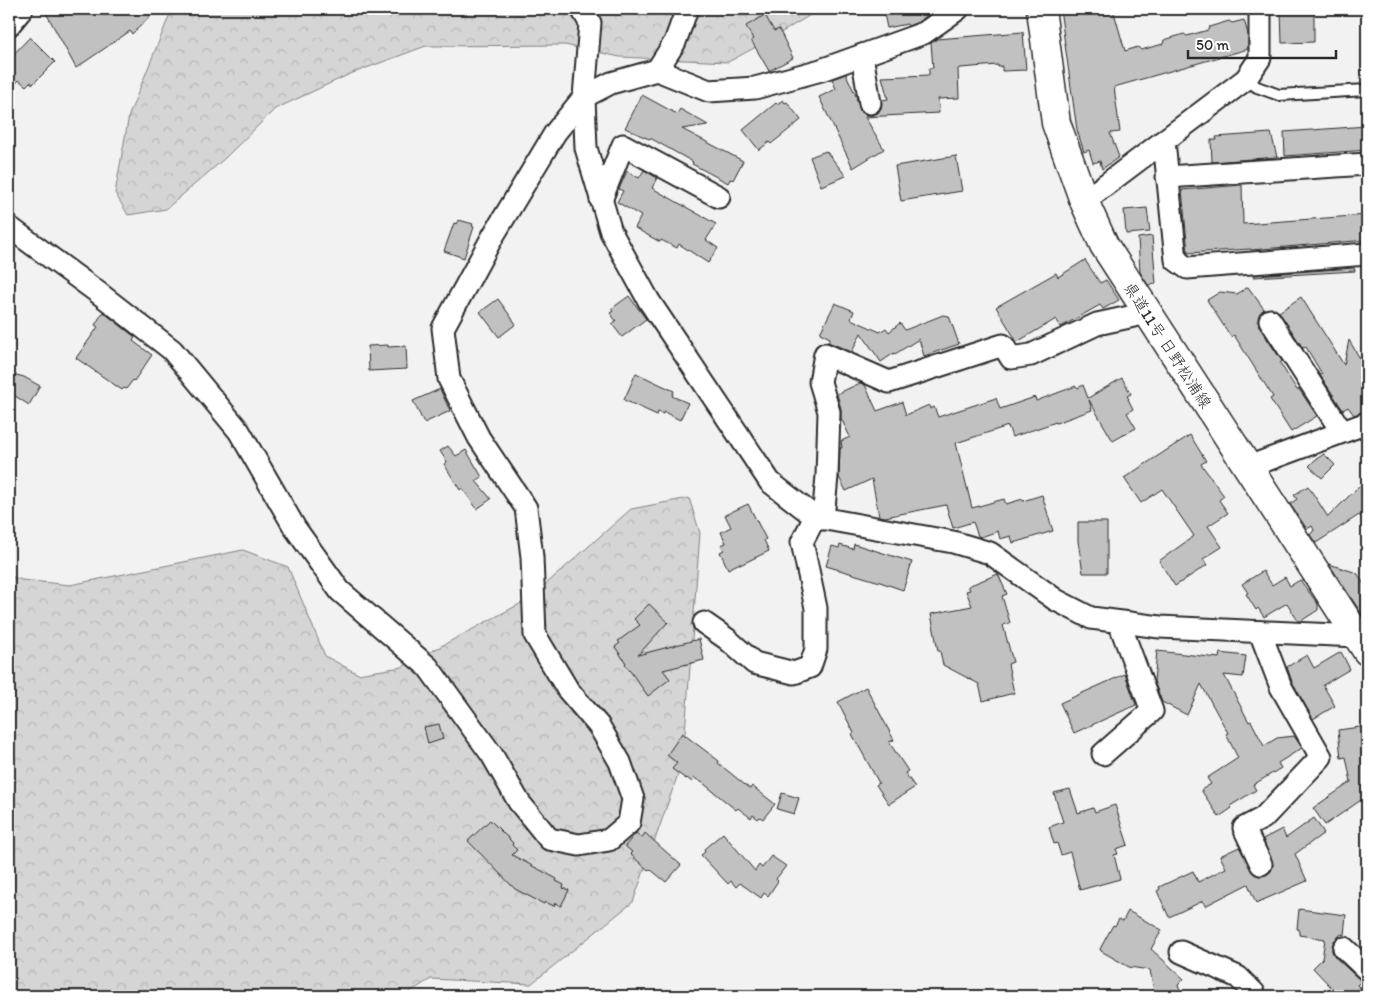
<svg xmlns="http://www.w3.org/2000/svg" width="1376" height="1005" font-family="Itim,'Klee One',sans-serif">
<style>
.forest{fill:url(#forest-crowns);stroke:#808080}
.building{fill:#c1c1c1;stroke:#2b2b2b}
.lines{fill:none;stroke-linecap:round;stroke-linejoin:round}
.service-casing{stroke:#2b2b2b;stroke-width:14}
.minor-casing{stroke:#2b2b2b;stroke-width:25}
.primary-casing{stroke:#2b2b2b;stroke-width:31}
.service{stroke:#fff;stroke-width:10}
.minor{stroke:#fff;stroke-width:21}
.primary{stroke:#fff;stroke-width:28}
.labels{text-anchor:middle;stroke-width:4;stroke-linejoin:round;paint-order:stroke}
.street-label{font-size:16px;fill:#2b2b2b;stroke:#fff}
</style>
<defs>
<pattern id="forest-crowns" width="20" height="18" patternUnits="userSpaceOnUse" patternTransform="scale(1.25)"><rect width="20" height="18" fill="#d5d5d5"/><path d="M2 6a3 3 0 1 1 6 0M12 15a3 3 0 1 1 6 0" fill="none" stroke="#b7b7b7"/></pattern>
</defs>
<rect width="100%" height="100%" fill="#f2f2f2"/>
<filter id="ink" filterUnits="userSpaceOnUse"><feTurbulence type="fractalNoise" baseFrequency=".02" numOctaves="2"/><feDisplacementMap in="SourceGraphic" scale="10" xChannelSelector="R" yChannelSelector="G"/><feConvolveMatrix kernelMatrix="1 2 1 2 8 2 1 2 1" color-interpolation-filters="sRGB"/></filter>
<g filter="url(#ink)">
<g class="forest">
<polygon points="172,9 820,9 769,40 728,62 620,57 565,45 426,46 350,74 275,109 224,159 166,209 128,215 115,193 129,115"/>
<polygon points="689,498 700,533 683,760 633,902 531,984 431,979 403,996 9,996 9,576 22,580 70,585 243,550 288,567 325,656 358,674 402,667 529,599 631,509"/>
</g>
<g class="building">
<polygon points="44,9 158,9 132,34 130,31 76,68"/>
<polygon points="883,9 937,9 918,22 908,26 907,24 887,28"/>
<polygon points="1060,9 1091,9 1092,15 1113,9 1125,51 1138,47 1141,50 1163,44 1164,40 1184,34 1187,36 1208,30 1209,27 1229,21 1232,23 1244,20 1248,34 1248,49 1114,87 1120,132 1110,133 1119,157 1102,169 1100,161 1093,163 1089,150 1084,152 1077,130"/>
<polygon points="1281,9 1314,9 1314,42 1282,43"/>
<polygon points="765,15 774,31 779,29 793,58 769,71 751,40 753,39 746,26"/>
<polygon points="1023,32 1026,70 1002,71 1002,66 998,67 998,65 960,68 958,69 959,98 938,99 939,113 865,117 884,149 853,168 819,97 836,89 832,79 846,74 856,96 860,111 866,115 873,115 878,113 881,108 882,100 888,99 882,77 929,75 929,68 933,68 931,43 937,39"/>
<polygon points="30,37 55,62 33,84 30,82 26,86 19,80 9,91 9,59"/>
<polygon points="642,95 677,114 680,109 708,125 682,129 743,161 733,180 730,179 728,183 692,164 693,162 650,138 649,139 642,136 625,128"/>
<polygon points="783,100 785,103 787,102 801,120 771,144 769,142 759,150 743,130 776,103 777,104"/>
<polygon points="1367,126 1367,150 1285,156 1284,132"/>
<polygon points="1271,133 1277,157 1212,162 1211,140 1217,140 1216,137"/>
<polygon points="826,151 846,176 821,186 810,157"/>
<polygon points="956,156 962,191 901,201 895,166"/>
<polygon points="644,170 657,178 652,188 716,224 706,240 718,248 708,263 679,244 677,248 661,240 660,242 635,228 641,216 617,202 623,191 619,189 627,171 639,178"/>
<polygon points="1242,185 1243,224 1367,215 1367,240 1251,250 1251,249 1188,253 1182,190"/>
<polygon points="1147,208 1150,232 1126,234 1124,210"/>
<polygon points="459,220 473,224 472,226 474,227 464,258 444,251 454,223 457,224"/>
<polygon points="1152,236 1156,284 1148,285 1140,272 1138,238"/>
<polygon points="1085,260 1100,283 1106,280 1119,300 1103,309 1100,305 1061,327 1056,319 1017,342 996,307 1056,273 1058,277"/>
<polygon points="1354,268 1355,271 1253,277 1253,275"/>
<polygon points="1248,287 1264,309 1259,315 1258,321 1259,327 1282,361 1280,363 1297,390 1299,389 1317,416 1291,432 1270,399 1273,397 1234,335 1231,337 1207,300 1220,292 1237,294"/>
<polygon points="629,296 646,319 622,337 612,324 616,321 610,313 613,311 611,309"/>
<polygon points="1301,297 1344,365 1349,340 1362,362 1367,359 1367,378 1361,382 1367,393 1367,410 1365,411 1354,415 1348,407 1343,410 1320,375 1322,374 1306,347 1303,348 1279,312"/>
<polygon points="498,299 516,324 499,337 480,312"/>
<polygon points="835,303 854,311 851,319 880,332 886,328 889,332 900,323 905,330 943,315 949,316 959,344 924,356 919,339 895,354 894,353 881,362 861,333 852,352 828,342 830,338 820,333"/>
<polygon points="103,312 135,337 133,341 152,355 134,381 133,380 126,389 124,388 122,390 76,358 98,327 95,325"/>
<polygon points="388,345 388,347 406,346 407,369 369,371 368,346"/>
<polygon points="9,373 24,377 40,386 29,405 9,392"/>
<polygon points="636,373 674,391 672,396 688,403 680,420 664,412 663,414 658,412 657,415 624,400"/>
<polygon points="1122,378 1131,394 1127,396 1129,399 1128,399 1133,409 1127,413 1136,428 1113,441 1089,400 1092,410 1056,423 1056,422 1012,437 1008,426 956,443 972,508 1004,499 1006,504 1023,499 1023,501 1042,495 1053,531 1013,543 1011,536 1000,539 998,531 981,537 978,536 973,522 953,528 946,505 885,517 879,516 872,479 846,491 839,477 840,448 842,448 841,441 850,437 841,418 841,409 837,394 860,383 865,385 877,411 902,402 906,415 929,405 930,409 934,407 938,417 996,398 1000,409 1035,397 1036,401 1076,386 1078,388 1083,385 1088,398"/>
<polygon points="440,389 450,411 424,423 413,401"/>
<polygon points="1190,435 1206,461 1201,464 1224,496 1219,500 1228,513 1208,526 1222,547 1203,559 1207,565 1175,586 1159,561 1194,536 1162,489 1141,503 1124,478"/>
<polygon points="448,446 456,456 466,450 482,477 476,481 491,499 477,509 462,488 460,490 444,464 447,462 440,451"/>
<polygon points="1324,454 1335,465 1322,478 1309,466 1315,460"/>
<polygon points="1367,478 1367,524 1359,515 1316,543 1310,535 1314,530 1312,526 1307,529 1290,504 1297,499 1294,495 1308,486 1328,517"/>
<polygon points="748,504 766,539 764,540 769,551 740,565 740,563 728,569 720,552 724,550 721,545 726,543 721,532 731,527 725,515"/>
<polygon points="1078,522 1107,522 1107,573 1083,573 1078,541"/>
<polygon points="854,544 912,562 903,590 880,582 826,566 832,546 839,548 840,545 853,549"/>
<polygon points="1329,564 1357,573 1367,589 1367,622"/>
<polygon points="1263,571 1272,585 1285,577 1290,586 1300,580 1318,604 1318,610 1301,621 1298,621 1287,603 1264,617 1258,608 1256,610 1246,594 1248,593 1242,584"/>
<polygon points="998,574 1007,594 1002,596 1010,623 1003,625 1013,662 1008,664 1014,693 983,701 979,684 943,665 940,651 938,651 931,614 972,606 966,591 970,590 968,586"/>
<polygon points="649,604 668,622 638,655 699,639 704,660 663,670 670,679 648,696 625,664 626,663 615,647 620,643 618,641 640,625 634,619"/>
<polygon points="1157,651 1219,658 1220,653 1246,656 1243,677 1224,675 1249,722 1251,721 1264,746 1277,738 1294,736 1302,748 1278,763 1281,768 1253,785 1256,790 1230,806 1232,808 1219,817 1201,790 1211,784 1207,778 1238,758 1226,734 1228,733 1201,684 1187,715 1162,702 1154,681"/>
<polygon points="1341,652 1350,669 1323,685 1335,706 1313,719 1292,682 1287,667 1307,655 1314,668"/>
<polygon points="1125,674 1136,705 1074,733 1060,703"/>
<polygon points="866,687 894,740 889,742 908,771 905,773 915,787 889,804 876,785 879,783 852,734 854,733 838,702"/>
<polygon points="439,724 443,739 428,744 424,727"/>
<polygon points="1367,726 1367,796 1325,825 1313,808 1351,782 1346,757 1341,758 1338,730"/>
<polygon points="682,733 719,761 718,763 750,789 752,786 775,804 763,819 760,817 758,819 753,815 751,818 738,808 736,810 703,783 694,778 692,782 687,778 686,779 672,769 677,763 667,755"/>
<polygon points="1070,789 1078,813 1093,808 1095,812 1115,805 1128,845 1116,849 1118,854 1114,855 1120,879 1080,890 1070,852 1061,855 1057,843 1054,844 1049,827 1063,822 1054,793"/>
<polygon points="782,793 799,798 794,814 777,809"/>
<polygon points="1314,818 1324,833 1295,854 1307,881 1256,903 1248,884 1205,906 1203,901 1169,917 1157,891 1160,889 1159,887 1193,871 1198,882 1226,868 1220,856 1239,847 1254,874 1259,876 1266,875 1271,871 1273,865 1263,839 1282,829 1286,838"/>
<polygon points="490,820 513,843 512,845 517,850 512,855 557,879 556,881 564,885 563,888 569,890 561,906 555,903 554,906 545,902 544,904 515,889 468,841"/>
<polygon points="636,833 642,838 645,833 681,865 666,882 650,869 648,870 630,854 632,852 625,846"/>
<polygon points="723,833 755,871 759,865 762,868 771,856 786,866 776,879 778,881 768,896 764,893 761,898 740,883 736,887 731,881 728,884 701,855 705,852 704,849"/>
<polygon points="1299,909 1346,915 1344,935 1341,934 1335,940 1332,946 1332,951 1335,957 1361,981 1357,985 1367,996 1329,996 1333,989 1313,968 1322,959 1325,939 1299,935 1299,929 1297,929"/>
<polygon points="1128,911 1162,930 1151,949 1184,979 1178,985 1183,996 1155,996 1150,970 1129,967 1101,951 1100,949 1113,925 1115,926 1119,919 1123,921"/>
</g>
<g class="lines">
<g class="service-casing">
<polyline id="service" points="1246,79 1257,87 1279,95 1367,90"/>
</g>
<g class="minor-casing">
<g id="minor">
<polyline points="582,9 590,23 584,97 586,148 611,232 649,301 770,482 815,517 953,542 990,553 1056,600 1091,618 1160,627 1357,636"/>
<polyline points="9,25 22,9"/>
<polyline points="862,55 870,103"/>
<polyline points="657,70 675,42 687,9"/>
<polyline points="1164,141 1176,260 1187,268 1367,254"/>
<polyline points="1167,177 1367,164"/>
<polyline points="601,200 623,145 719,197"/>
<polyline points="1084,201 1246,79 1260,58 1260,9"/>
<polyline points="9,227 100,294 172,350 239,431 295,528 340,591 428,667 492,755 519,802 549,839 579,845 609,840 629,823 633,799 620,762 599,726 568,690 535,635 532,557 526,508 479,438 449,379 443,328 493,236 555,133 584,97 611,83 657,70 709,91 755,88 821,70 924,33 958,9"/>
<polyline points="1270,320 1342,432"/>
<polyline points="1248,467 1367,423"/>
<polyline points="823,519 827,476 829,412 820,382 825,354 889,382 1003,345 1011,358 1031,355 1097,324 1148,313"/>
<polyline points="704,623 727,639 754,663 794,673 810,667 816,649 816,608 802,542 815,517"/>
<polyline points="1260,632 1281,687 1321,757 1263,818 1244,828 1261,864"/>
<polyline points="1103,754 1152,711 1119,622"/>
<polyline points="1344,948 1367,970"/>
<polyline points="1181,952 1238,977 1254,993 1255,996"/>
</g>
</g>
<g class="primary-casing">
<polyline id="primary" points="1041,9 1056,123 1084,201 1104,245 1367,651"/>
</g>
<use href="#service" class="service"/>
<use href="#minor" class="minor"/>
<use href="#primary" class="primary"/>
</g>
</g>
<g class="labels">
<g class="street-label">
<text transform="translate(1168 345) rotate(57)" y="6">県道11号 日野松浦線</text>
</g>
</g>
<rect width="1376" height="1005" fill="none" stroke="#fff" stroke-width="30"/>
<rect x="15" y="15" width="1346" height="975" fill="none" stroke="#2b2b2b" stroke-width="2" filter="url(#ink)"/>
<path d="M1188 50v8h148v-8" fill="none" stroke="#2b2b2b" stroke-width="2.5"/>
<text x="1196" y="50" font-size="15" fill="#2b2b2b" stroke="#ffffff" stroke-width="4" paint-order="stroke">50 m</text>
</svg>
